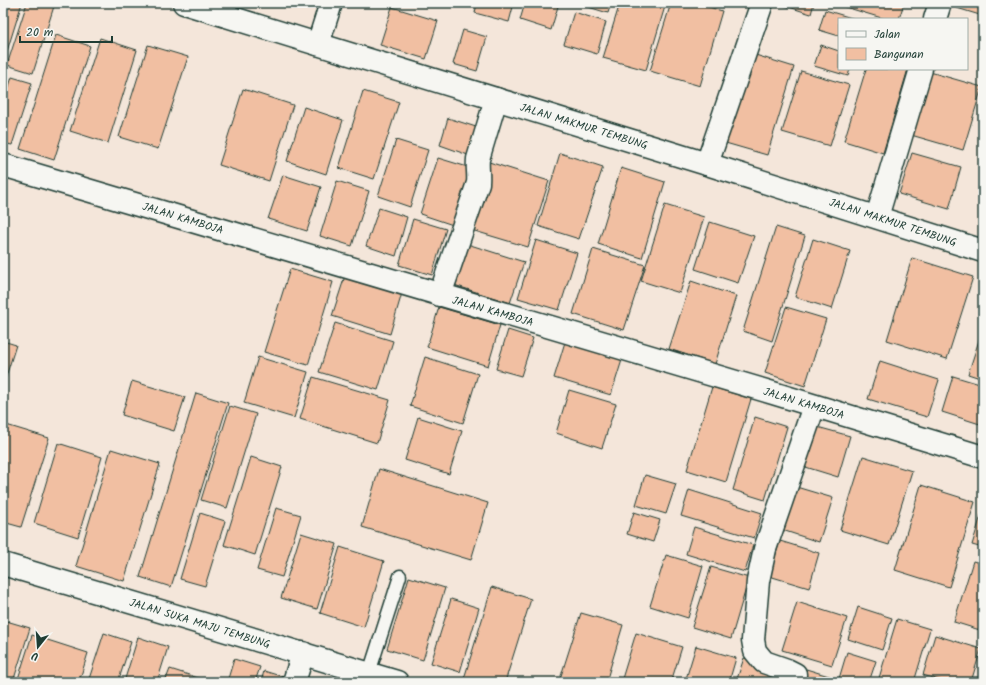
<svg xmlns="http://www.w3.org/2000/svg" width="986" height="685" font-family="Kalam,sans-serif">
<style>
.building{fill:#f1bfa2;stroke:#1f3d34}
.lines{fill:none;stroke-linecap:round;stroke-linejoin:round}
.lane-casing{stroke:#1f3d34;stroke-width:15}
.street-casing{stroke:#1f3d34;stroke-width:25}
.secondary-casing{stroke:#1f3d34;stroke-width:25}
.lane{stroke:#f6f6f2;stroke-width:12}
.street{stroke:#f6f6f2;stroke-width:22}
.secondary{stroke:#f6f6f2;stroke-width:22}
.labels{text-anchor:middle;stroke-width:3;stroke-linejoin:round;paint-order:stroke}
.street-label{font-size:11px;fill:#1f3d34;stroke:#f6f6f2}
</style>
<rect width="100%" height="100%" fill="#f4e6da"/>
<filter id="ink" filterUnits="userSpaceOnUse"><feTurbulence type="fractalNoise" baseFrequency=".025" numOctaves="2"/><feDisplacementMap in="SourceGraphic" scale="8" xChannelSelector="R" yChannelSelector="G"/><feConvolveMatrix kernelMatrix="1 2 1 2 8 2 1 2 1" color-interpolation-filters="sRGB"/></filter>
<g filter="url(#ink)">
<g class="building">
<polygon points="3,3 22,3 7,51 3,50"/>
<polygon points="27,3 55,3 33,73 7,65"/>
<polygon points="477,3 514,3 509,22 475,13"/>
<polygon points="525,3 559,3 551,30 520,20"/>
<polygon points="575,3 611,3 608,13"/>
<polygon points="620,3 666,3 646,70 603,58"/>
<polygon points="671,3 696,3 722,11 700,86 650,71"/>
<polygon points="776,3 814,3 811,14"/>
<polygon points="832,3 904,3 899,19 885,19"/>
<polygon points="948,3 983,3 983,16 947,5"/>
<polygon points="392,7 438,21 426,59 380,45"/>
<polygon points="825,10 855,19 839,19 839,36 819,30"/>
<polygon points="574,12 606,22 597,54 564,44"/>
<polygon points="463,30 487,37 477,71 453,64"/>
<polygon points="56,35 90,46 54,160 20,149"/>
<polygon points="100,38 137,50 108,143 70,131"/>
<polygon points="148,45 188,57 158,149 119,137"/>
<polygon points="821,45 839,51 839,69 850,69 848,76 814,66"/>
<polygon points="749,53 794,67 767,155 722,142"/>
<polygon points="866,69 908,69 883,153 844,141"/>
<polygon points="923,70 982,87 963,150 904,133"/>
<polygon points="801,71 849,85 830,146 782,132"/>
<polygon points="3,72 8,73 3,88"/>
<polygon points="12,77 32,83 12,145 3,143 3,105"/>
<polygon points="243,89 293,105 269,181 219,165"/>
<polygon points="363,91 399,102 374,179 339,168"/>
<polygon points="304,107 343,120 326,174 287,161"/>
<polygon points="448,118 476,127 468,155 440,145"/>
<polygon points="396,140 428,150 410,207 378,196"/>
<polygon points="560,153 603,167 579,239 538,226"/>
<polygon points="912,153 961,167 949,209 899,194"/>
<polygon points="438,158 471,168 453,225 420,214"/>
<polygon points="489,162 549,181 528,247 468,229"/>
<polygon points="621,168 665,182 642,258 598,244"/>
<polygon points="283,175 321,187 307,231 268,219"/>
<polygon points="337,181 369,191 352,246 320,236"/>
<polygon points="665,205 704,217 680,293 641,281"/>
<polygon points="379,208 407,217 396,256 366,246"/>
<polygon points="413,219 446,229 432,275 399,265"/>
<polygon points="710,222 754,236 738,283 695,269"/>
<polygon points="776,227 805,236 772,341 743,331"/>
<polygon points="813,239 850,251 832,309 795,297"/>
<polygon points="536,240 577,253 559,310 518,298"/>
<polygon points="461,242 524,262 510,303 448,283"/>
<polygon points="593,249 645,265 624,330 573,314"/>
<polygon points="912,258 973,277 947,359 887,340"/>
<polygon points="290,269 333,282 308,365 264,352"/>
<polygon points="345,276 402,293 390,334 332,316"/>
<polygon points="691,281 736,296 715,364 669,349"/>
<polygon points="439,307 500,325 488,366 427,347"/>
<polygon points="786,307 826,319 805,386 765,373"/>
<polygon points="335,323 393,341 378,390 319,372"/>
<polygon points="983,328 983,379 968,374"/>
<polygon points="508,330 533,338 521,376 496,369"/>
<polygon points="3,341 16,345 3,386"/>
<polygon points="565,342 622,360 611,395 554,378"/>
<polygon points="258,357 308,372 294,418 244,403"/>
<polygon points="425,357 478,374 463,423 410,406"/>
<polygon points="880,361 939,380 927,417 868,399"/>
<polygon points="953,376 983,385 983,425 942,412"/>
<polygon points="313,377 390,400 377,443 300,419"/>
<polygon points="132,381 185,397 174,431 122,415"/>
<polygon points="712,387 751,399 726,482 687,470"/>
<polygon points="569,390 616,404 602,448 556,433"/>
<polygon points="196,393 228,403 171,587 140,577"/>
<polygon points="230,406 256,414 227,508 201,500"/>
<polygon points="418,417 462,431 449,474 405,460"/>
<polygon points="755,417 787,427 765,500 733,490"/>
<polygon points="3,424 49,438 21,527 3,522"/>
<polygon points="810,425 850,436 838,477 799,465"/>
<polygon points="58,443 102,457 78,537 34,523"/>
<polygon points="111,449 160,464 124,581 76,566"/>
<polygon points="863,456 912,471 889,545 840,530"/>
<polygon points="251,457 282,467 255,555 224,545"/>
<polygon points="379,469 488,503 471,560 362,527"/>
<polygon points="645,475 676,484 666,514 636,505"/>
<polygon points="921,485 975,502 949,587 895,570"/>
<polygon points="793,486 833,498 819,542 779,529"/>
<polygon points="689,490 762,513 754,538 681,516"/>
<polygon points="276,508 301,515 282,577 257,570"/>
<polygon points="983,509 983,548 972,545"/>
<polygon points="634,512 660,520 653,542 627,534"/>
<polygon points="200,513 225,521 205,586 180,579"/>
<polygon points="694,527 753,545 745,572 686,554"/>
<polygon points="301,533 337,544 317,609 281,598"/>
<polygon points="780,541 819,553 809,588 769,576"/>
<polygon points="340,547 384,561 364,627 320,613"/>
<polygon points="666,555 703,566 688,618 650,606"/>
<polygon points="973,561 983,564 983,631 954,622"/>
<polygon points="711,567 749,578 731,639 692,627"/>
<polygon points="409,577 445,588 423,660 387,649"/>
<polygon points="492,587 531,599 505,682 463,682"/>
<polygon points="451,599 479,608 460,672 431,663"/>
<polygon points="797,602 847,618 832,665 782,650"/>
<polygon points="858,607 892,618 882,650 848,639"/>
<polygon points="581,613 623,625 606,682 559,682"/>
<polygon points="897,619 930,629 914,682 891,682 879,678"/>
<polygon points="3,620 30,628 13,682 3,682"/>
<polygon points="104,633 131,642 118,682 88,682"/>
<polygon points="636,633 682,647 671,682 621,682"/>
<polygon points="32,635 88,653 79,682 17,682"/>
<polygon points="935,635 981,649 971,682 946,682 923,675"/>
<polygon points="138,637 168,647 157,682 124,682"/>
<polygon points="696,646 736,658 729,682 685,682"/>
<polygon points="847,652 876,661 869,682 838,682"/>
<polygon points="744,658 784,670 780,682 736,682"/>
<polygon points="234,659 260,667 255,682 227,682"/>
<polygon points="803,668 832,677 830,682 799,682"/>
<polygon points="170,669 211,682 165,682"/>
<polygon points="264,671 290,679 290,682 261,682"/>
</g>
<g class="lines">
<g class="lane-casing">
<polyline id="lane" points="369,673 400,576"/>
</g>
<g class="street-casing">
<g id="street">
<polyline points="935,19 940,3"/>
<polyline points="318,44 331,3"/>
<polyline points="707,164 762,3"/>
<polyline points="3,165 773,393 983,457"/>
<polyline points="877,217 921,69"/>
<path d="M440 295 478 183C479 174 477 169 478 159L496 99"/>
<polyline points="3,564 397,682"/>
<polyline points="294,682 303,653"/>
<polyline points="795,682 795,674 787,670 764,662 755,651 753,640 758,581 765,549 814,406"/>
</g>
</g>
<g class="secondary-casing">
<polyline id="secondary" points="184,3 707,164 983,251"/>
</g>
<use href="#lane" class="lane"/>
<use href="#street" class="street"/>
<use href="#secondary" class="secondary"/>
</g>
</g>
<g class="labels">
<g class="street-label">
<text transform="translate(584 126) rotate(17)" y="4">JALAN MAKMUR TEMBUNG</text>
<text transform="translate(183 218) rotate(17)" y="4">JALAN KAMBOJA</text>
<text transform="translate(893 222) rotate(18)" y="4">JALAN MAKMUR TEMBUNG</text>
<text transform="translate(493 311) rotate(16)" y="4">JALAN KAMBOJA</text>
<text transform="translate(804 403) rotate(17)" y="4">JALAN KAMBOJA</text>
<text transform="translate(200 623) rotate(17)" y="4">JALAN SUKA MAJU TEMBUNG</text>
</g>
</g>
<rect width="986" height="685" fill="none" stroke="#f6f6f2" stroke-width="16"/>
<rect x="8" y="8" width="970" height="669" fill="none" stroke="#1f3d34" stroke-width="1.5" filter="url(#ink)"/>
<rect x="838" y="18" width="130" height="52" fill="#f6f6f2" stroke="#a0aca6"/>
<rect x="846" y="31" width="20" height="6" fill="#f6f6f2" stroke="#a0aca6"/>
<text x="874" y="38" font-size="12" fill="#1f3d34">Jalan</text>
<rect x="846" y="48" width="20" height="12" fill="#f1bfa2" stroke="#a0aca6"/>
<text x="874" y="58" font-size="12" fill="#1f3d34">Bangunan</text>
<g transform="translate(38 647) rotate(197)" stroke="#f6f6f2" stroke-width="3" paint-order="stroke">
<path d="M0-3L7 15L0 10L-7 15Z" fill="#1f3d34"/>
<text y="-6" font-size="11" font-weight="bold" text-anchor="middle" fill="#1f3d34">U</text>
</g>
<path d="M20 36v6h92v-6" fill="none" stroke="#1f3d34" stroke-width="2"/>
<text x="26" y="36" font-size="12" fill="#1f3d34" stroke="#f6f6f2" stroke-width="3" paint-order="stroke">20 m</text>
</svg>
